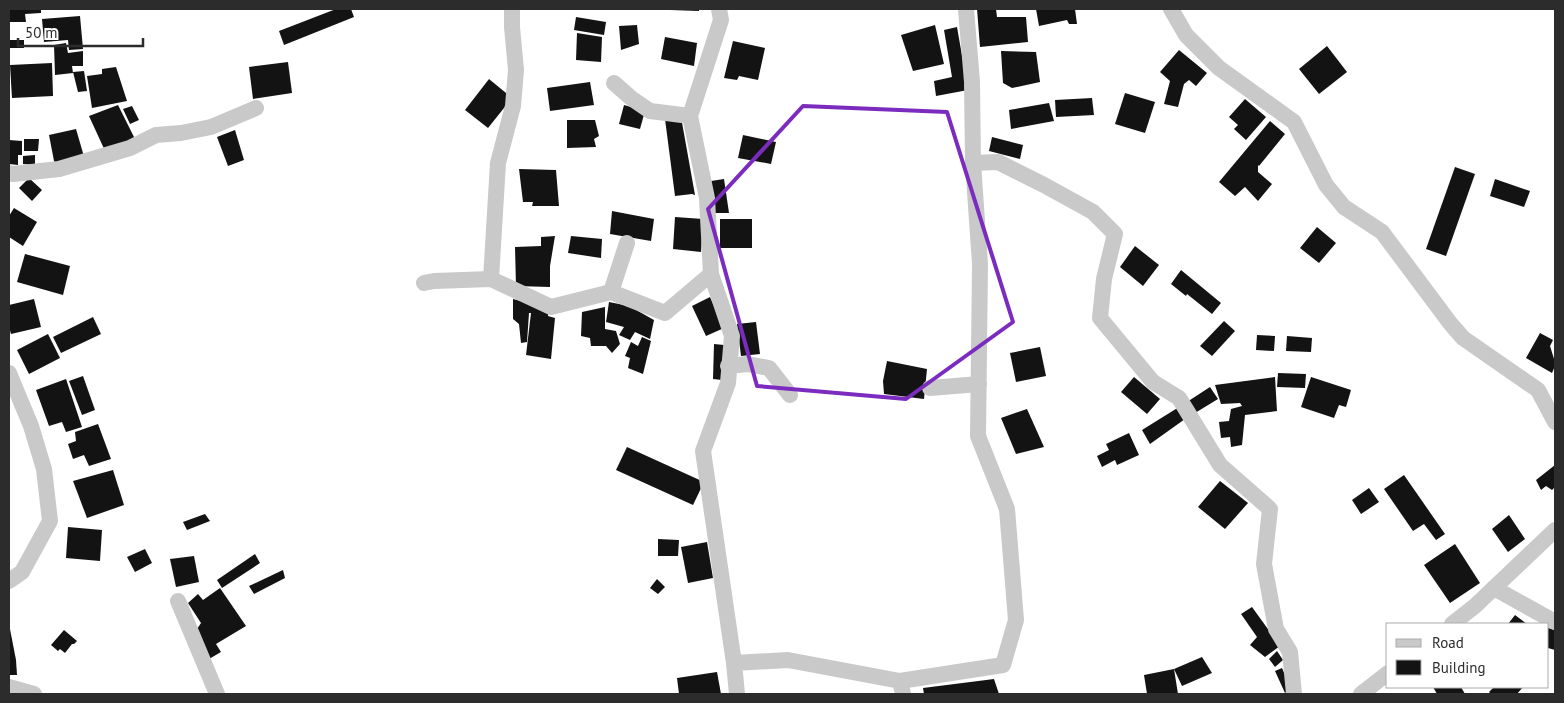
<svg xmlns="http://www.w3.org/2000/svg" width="1564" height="703" font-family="'PT Sans',sans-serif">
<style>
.building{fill:#131313}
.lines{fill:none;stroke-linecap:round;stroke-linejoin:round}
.minor{stroke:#c9c9c9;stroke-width:16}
.marked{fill:none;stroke:#7b2cbf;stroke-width:4;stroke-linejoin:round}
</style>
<rect width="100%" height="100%" fill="#fff"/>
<g class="building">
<polygon points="9,9 41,9 41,13 25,14 26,22 9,22"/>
<polygon points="336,9 351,9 354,17 284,45 279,31"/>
<polygon points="670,9 699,9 699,11 670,10"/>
<polygon points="977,9 996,9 997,17 1026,17 1028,42 980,47"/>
<polygon points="1036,9 1075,9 1077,24 1069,24 1067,20 1039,26"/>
<polygon points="80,16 83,49 69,50 68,40 44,42 42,19"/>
<polygon points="576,17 606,22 604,35 574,30"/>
<polygon points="637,25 639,44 621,50 619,26"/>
<polygon points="935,25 944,64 913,71 901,35"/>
<polygon points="957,27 968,90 936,96 934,81 952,77 944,30"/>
<polygon points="577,33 602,37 601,62 576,60"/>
<polygon points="665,37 697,43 694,66 661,59"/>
<rect x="9" y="40" width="15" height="8"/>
<polygon points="733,41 765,48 758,80 739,76 737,80 724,78"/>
<polygon points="66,43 68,53 83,51 83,66 72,66 73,73 55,75 54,45"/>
<polygon points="1327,46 1347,72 1319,94 1299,69"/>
<polygon points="1179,50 1207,73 1196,86 1189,80 1184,84 1178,107 1164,104 1170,81 1160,72"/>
<polygon points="1001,51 1036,52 1040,82 1012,88 1003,83"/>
<polygon points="288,62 292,93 253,99 249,67"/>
<polygon points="52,63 53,96 12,98 10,65"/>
<polygon points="116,67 127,101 92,108 87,76 102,74 102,69"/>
<polygon points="84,71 87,91 78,92 73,72"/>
<polygon points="489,79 512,98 488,128 465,110"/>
<polygon points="590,82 594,105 550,111 547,88"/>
<polygon points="1125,93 1155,102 1145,133 1115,124"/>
<polygon points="1092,98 1094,115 1056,117 1055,100"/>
<polygon points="1245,99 1266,117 1246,140 1234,129 1238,125 1229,117"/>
<polygon points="1049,103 1054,121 1011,129 1009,110"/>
<polygon points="118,105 136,141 106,153 89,116"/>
<polygon points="624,105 645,111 640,129 619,124"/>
<polygon points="132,106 139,120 130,124 123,109"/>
<polygon points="681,117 695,195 692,194 675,196 665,119"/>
<polygon points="567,120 595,120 599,136 594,139 596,147 567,148"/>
<polygon points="1270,121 1285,134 1259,166 1258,165 1258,172 1272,184 1258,201 1245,187 1235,196 1219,182"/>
<polygon points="76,129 85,160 55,166 49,135"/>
<polygon points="235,130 244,160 228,166 217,137"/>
<polygon points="743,135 776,142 771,164 738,158"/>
<polygon points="992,137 1023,145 1020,159 989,151"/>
<polygon points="24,139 39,139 38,151 24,151"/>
<polygon points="9,140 22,141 22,155 18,155 18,165 9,164"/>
<polygon points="35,155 35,165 23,164 23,156"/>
<polygon points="1455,167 1475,174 1446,256 1426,249"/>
<polygon points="519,169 556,170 559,206 532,206 533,202 523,202"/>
<polygon points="29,178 42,190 32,201 19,188"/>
<polygon points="724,179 729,213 715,213 711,181"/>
<polygon points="1495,179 1530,191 1524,207 1490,196"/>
<polygon points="14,208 37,222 23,246 9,237 9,216"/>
<polygon points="612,211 654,219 651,241 610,234"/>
<polygon points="675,217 703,219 701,252 673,249"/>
<rect x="720" y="219" width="32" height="29"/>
<polygon points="1317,227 1336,243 1319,263 1300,248"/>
<polygon points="555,236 550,266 550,287 516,286 515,247 541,246 541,237"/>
<polygon points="571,236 602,239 601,258 568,253"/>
<polygon points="1135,246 1159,265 1143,286 1120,267"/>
<polygon points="25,254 70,266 63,295 17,282"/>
<polygon points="1181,270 1221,303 1212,314 1187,294 1186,296 1171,284"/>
<polygon points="710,297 724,328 706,336 692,306"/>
<polygon points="34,299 41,327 11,334 9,327 9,305"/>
<polygon points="513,299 549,308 548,316 555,318 551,359 526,355 531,313 529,313 527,342 521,343 519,324 513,319"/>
<polygon points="609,302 629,306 654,320 650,339 635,332 630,340 619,335 624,327 606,322"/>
<polygon points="605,307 605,329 616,331 620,344 612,353 606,346 591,346 590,338 581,336 582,312"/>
<polygon points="93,317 101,334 61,353 53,337"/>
<polygon points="1224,321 1235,331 1212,356 1200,346"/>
<polygon points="756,322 760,354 741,356 737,324"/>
<polygon points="1540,333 1553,340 1550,346 1555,362 1555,366 1552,373 1526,358"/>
<polygon points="48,334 60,358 29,374 17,350"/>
<polygon points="1257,335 1275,336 1274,351 1256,350"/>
<polygon points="1287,336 1312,338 1311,352 1286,351"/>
<polygon points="642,337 651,341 643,374 628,368 630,358 625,356 631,342 638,346"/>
<polygon points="714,344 724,345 722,380 713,379"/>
<polygon points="1040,347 1046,376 1016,382 1010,353"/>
<polygon points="887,361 927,369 924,399 884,394 883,381"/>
<polygon points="1278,373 1306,374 1305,388 1277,387"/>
<polygon points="83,376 95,410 82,415 69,381"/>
<polygon points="1134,377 1160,399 1147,414 1121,392"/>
<polygon points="1275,377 1277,411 1245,415 1242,445 1231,447 1230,437 1221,438 1219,422 1229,421 1231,409 1242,406 1240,403 1221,404 1215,385"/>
<polygon points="1311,377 1351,390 1346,407 1339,405 1334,418 1301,407"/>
<polygon points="66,379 82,427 66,432 62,422 49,426 36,390"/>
<polygon points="1210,387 1218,399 1195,413 1187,402"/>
<polygon points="1179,407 1185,419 1150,444 1142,430"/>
<polygon points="1027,409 1044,447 1016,454 1001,418"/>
<polygon points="98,424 111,459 89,466 84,455 73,459 68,444 76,441 75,432"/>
<polygon points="1129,433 1139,455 1117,465 1115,460 1102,467 1097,456 1109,450 1106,444"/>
<polygon points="627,447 704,482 693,505 616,470"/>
<polygon points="1555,465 1555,487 1552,490 1546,486 1541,490 1536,480"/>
<polygon points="113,470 124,505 87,518 73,481"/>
<polygon points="1404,475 1445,534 1436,540 1424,524 1413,531 1384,489"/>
<polygon points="1220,481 1248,503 1225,529 1198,507"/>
<polygon points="1369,488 1379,502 1361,514 1352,500"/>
<polygon points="205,514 210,521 187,530 183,522"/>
<polygon points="1509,515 1525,539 1508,552 1492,529"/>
<polygon points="68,527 102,530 100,561 66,558"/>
<polygon points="658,539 679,540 678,556 658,556"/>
<polygon points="707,542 713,578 688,583 681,547"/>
<polygon points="1455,544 1480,583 1450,603 1424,565"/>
<polygon points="145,549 152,563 135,572 127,557"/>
<polygon points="255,554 260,563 222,588 217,580"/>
<polygon points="194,556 199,582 176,587 170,559"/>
<polygon points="283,570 285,578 254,594 249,586"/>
<polygon points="657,579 665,587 658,594 650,588"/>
<polygon points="220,588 246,626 216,644 221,652 209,659 197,629 201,623 188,603 198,594 203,600"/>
<polygon points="1252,607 1280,646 1265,657 1250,645 1257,637 1241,614"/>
<polygon points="1515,615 1527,624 1508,624"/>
<polygon points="9,624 16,660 17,675 9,675"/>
<polygon points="1548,628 1555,630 1555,650 1548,648"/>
<polygon points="64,630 77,641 74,644 72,644 65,653 60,649 58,651 51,645"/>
<polygon points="1277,651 1283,660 1275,667 1269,659"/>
<polygon points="1202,657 1212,673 1182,686 1174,669 1178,694 1147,694 1144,675 1174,669"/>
<polygon points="1282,668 1291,689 1285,693 1275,671"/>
<polygon points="717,672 721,694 679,694 677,678"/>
<polygon points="994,679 999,694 924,694 923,688"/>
<polygon points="1433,687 1461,687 1465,694 1437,694"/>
<polygon points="1494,687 1523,687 1517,694 1491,694 1489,692"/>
</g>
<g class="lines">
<g class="minor">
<polyline points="719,9 721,20 690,116 707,198 711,274 732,336 728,383 703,451 734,663"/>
<polyline points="1171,9 1186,35 1219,68 1294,122 1326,185 1344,207 1382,232 1450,323 1463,338 1538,390 1555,422"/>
<polyline points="614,83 631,98 650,111 690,116"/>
<polyline points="973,163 998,162 1044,185 1093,212 1115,234 1104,279 1100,318 1153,382 1179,398 1220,465 1270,509 1264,564 1276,629 1290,652 1294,694"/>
<polyline points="9,173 13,174 59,169 130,148 156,135 181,133 211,127 256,108"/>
<polyline points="491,279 498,163 513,106 516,70 512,27 512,9"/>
<polyline points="424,283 434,281 491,279 551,307 611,292 665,313 711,274"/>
<polyline points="611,292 627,243"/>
<polyline points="728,366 747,364 769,368 790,395"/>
<polyline points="9,373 31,426 44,469 50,521 22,572 9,581"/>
<polyline points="930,388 979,384"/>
<polyline points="1494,588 1555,622"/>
<polyline points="178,601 217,694"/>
<polyline points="1452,624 1475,606 1555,530"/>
<polyline points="900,681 1003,665 1016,620 1007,509 978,436 980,264 973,163 972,82 966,9"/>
<polyline points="9,687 34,694"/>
<polyline points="737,694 734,663 788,660 900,681 903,694"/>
<polyline points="1361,694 1388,673"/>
</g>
</g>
<path class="marked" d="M803 106 947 112 1013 322 906 399 757 386 708 209Z"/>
<rect width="1564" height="703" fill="none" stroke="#2c2c2c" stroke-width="20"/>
<rect x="1386" y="623" width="162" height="65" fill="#ffffff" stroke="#ababab"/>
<rect x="1396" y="639" width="25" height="8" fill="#c9c9c9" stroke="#ababab"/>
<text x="1432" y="648" font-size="15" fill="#2c2c2c">Road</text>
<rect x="1396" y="660" width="25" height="15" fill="#131313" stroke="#ababab"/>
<text x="1432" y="673" font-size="15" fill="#2c2c2c">Building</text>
<path d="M18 38v8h125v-8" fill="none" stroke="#2c2c2c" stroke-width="2.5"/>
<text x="25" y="38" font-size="15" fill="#2c2c2c" stroke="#ffffff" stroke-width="4" paint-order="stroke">50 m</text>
</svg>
